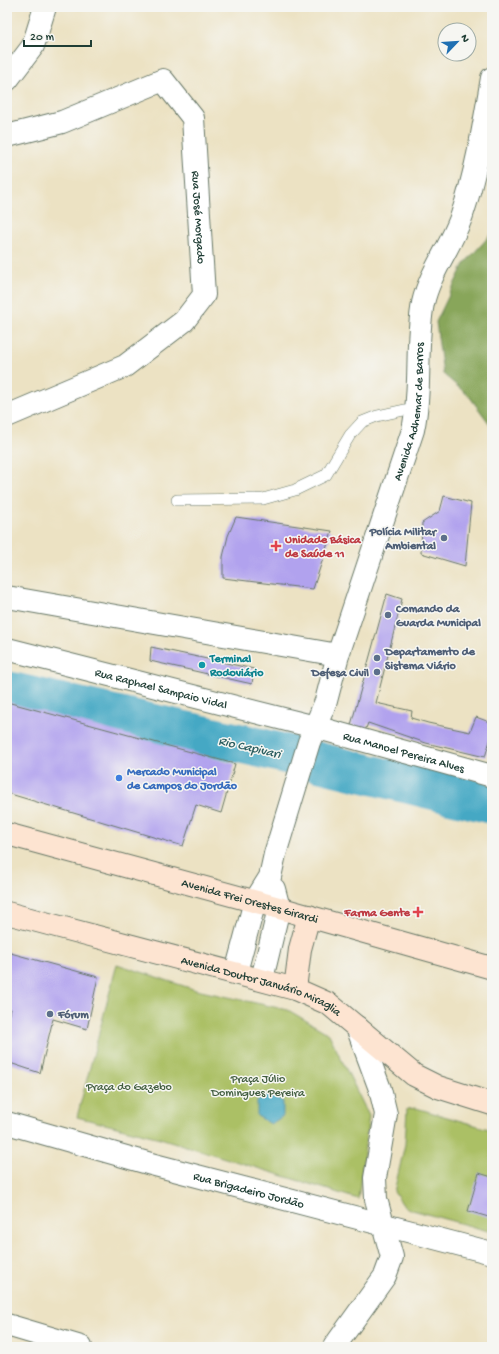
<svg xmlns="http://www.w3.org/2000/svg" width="499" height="1354" font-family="'Gochi Hand',sans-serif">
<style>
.green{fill:#abc065;stroke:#657e4c}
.forest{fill:#88a65a;stroke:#547247}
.water{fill:#44a8c4;stroke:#32727c}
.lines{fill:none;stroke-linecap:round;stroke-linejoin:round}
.river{stroke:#44a8c4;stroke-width:40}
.building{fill:#b1a2ee}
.service-casing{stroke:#677766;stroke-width:12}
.minor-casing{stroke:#677766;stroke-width:24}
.tertiary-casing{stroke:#677766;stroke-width:24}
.secondary-casing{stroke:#677766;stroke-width:24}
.service{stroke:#fff;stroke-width:11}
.minor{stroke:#fff;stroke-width:22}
.tertiary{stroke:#fff;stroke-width:22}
.secondary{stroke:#fde4d1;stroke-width:22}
.service-dot{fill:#5c6f8a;stroke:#f6f6f2;stroke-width:1.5}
.health-dot{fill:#e0444e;stroke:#f6f6f2;stroke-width:1.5}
.culture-dot{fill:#0f9aa8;stroke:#f6f6f2;stroke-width:1.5}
.shop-dot{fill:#3f7fe0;stroke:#f6f6f2;stroke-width:1.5}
.labels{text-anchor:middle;stroke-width:3;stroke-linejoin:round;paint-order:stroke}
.street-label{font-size:12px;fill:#1f3d34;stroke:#f6f6f2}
.service-label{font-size:12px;font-weight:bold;fill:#4e5e75;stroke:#f6f6f2;text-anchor:start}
.health-label{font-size:12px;font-weight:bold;fill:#be3a42;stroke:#f6f6f2;text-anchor:start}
.culture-label{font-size:12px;font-weight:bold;fill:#0d838f;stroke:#f6f6f2;text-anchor:start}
.shop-label{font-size:12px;font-weight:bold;fill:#366cbe;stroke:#f6f6f2;text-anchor:start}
.park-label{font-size:12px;fill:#425e40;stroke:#f6f6f2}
.water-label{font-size:13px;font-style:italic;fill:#2a5d5f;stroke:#f6f6f2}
</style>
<rect width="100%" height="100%" fill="#f6f6f2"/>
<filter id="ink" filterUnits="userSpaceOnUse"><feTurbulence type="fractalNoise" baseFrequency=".025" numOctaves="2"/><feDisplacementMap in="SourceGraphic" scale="8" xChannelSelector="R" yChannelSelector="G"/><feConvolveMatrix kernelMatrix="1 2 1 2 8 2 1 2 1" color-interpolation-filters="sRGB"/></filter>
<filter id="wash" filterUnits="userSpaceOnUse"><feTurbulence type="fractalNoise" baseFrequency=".012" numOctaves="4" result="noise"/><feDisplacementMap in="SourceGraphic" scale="16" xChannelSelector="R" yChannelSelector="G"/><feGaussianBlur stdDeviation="0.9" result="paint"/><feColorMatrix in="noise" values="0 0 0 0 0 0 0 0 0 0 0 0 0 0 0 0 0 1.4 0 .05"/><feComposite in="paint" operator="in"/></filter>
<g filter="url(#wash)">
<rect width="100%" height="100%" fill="#ece2c3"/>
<g class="green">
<polygon points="117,964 196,990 288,1010 329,1034 369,1116 358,1199 160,1138 77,1117"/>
<polygon points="416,1108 492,1130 492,1232 405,1208 394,1192 405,1144 407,1109"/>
</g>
<polygon class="forest" points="492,233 492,427 469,396 443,374 436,322 464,264"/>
<polygon class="water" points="270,1093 283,1101 283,1116 271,1124 257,1116 257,1101"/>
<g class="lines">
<polyline class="river" points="7,691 261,748 492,804"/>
</g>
<g id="blocks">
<g class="building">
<polygon points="444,496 471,503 465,566 421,553 422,523 440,511"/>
<polygon points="236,517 332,531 313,589 223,578 223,557 228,536"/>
<polygon points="387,594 402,599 376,703 412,711 411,718 428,723 470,732 476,717 492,723 492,734 485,757 426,743 368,723 365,731 351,725"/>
<polygon points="151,647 254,669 252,684 150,661"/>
<polygon points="7,702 235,764 221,813 196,805 183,846 7,793"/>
<polygon points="7,952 98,977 87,1029 53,1019 40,1073 7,1062 7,1024 11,1009 7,1008"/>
<polygon points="479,1173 492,1177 492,1218 468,1211"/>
</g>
</g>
</g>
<g filter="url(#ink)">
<use href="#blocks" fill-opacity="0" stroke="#677766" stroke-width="1"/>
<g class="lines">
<g class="service-casing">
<polyline id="service" points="177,500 263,499 295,490 326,475 350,435 362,422 377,416 418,407"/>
</g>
<g class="minor-casing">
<g id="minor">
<polyline points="7,80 33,46 45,7"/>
<path id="s1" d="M7 136 62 122 163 80 193 118 204 295 184 321 125 366 7 416"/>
<polyline points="7,597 338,655"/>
<path id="s2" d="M7 649 315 727 492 776"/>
<path id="s3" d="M7 1123 151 1164 492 1253"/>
<polyline points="7,1325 81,1347"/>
<polyline points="334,1347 385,1276 392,1257 376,1199 375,1178 386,1114 380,1089 357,1027"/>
</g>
</g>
<g class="tertiary-casing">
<g id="tertiary">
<path id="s4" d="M236 972 255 901 270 877 275 854 309 742 326 701 338 655 413 430C422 388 415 345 423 303 430 272 452 245 462 215 477 170 484 124 492 78"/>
<polyline points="262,979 279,908 274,889"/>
</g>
</g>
<g class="secondary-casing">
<g id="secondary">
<path id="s5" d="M7 834 279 908 492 968"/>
<path id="s6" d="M7 913 295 989 329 1004 414 1075 438 1087 492 1104"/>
<polyline points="295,989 300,949 309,916"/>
</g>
</g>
<use href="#service" class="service"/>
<use href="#minor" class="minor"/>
<use href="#tertiary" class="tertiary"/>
<use href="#secondary" class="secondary"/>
</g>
</g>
<g class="service-dot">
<circle cx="444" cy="538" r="4"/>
<circle cx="388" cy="615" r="4"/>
<circle cx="377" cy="658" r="4"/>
<circle cx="377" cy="672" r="4"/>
<circle cx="50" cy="1014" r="4"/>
</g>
<g class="health-dot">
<path d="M274 540h4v4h4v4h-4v4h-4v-4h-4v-4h4z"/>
<path d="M416 906h4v4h4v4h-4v4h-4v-4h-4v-4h4z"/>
</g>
<circle class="culture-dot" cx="202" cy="665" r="4"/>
<circle class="shop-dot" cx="119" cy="778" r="4"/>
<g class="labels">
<g class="street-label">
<text dy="4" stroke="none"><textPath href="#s1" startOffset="314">Rua José Morgado</textPath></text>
<text dy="4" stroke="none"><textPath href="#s4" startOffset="589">Avenida Adhemar de Barros</textPath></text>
<text dy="4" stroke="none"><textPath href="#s2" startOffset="159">Rua Raphael Sampaio Vidal</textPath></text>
<text dy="4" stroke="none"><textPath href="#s2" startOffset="410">Rua Manoel Pereira Alves</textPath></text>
<text dy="4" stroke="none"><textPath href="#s5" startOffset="252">Avenida Frei Orestes Girardi</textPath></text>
<text dy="4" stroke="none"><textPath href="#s6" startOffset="265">Avenida Doutor Januário Miraglia</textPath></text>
<text dy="4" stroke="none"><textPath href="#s3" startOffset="251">Rua Brigadeiro Jordão</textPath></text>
</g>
<g class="service-label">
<text x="436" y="535" text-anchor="end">Polícia Militar<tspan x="436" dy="14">Ambiental</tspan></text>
<text x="396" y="612">Comando da<tspan x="396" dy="14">Guarda Municipal</tspan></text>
<text x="385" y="655">Departamento de<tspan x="385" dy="14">Sistema Viário</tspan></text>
<text x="369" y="676" text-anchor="end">Defesa Civil</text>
<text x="58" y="1018">Fórum</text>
</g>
<g class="health-label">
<text x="285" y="543">Unidade Básica<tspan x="285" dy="14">de Saúde 11</tspan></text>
<text x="410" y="916" text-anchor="end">Farma Gente</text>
</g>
<g class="culture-label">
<text x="210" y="662">Terminal<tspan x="210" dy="14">Rodoviário</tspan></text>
</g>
<g class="shop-label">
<text x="127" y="775">Mercado Municipal<tspan x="127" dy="14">de Campos do Jordão</tspan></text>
</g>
<g class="park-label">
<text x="258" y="1082">Praça Júlio<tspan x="258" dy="14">Domingues Pereira</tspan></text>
<text x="129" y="1090">Praça do Gazebo</text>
</g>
<g class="water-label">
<text transform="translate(250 746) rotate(13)" y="5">Rio Capivari</text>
</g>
</g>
<rect width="499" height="1354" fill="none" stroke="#f6f6f2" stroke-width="24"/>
<g transform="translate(457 42) rotate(65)"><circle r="19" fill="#f6f6f2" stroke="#a0aca6"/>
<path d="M0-3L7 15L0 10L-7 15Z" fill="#1f6fb2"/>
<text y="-6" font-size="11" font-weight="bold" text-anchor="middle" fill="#1f3d34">N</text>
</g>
<path d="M24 40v6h67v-6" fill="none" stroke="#1f3d34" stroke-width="2"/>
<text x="30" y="40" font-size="12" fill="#1f3d34" stroke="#f6f6f2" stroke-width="3" paint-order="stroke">20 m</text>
</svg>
